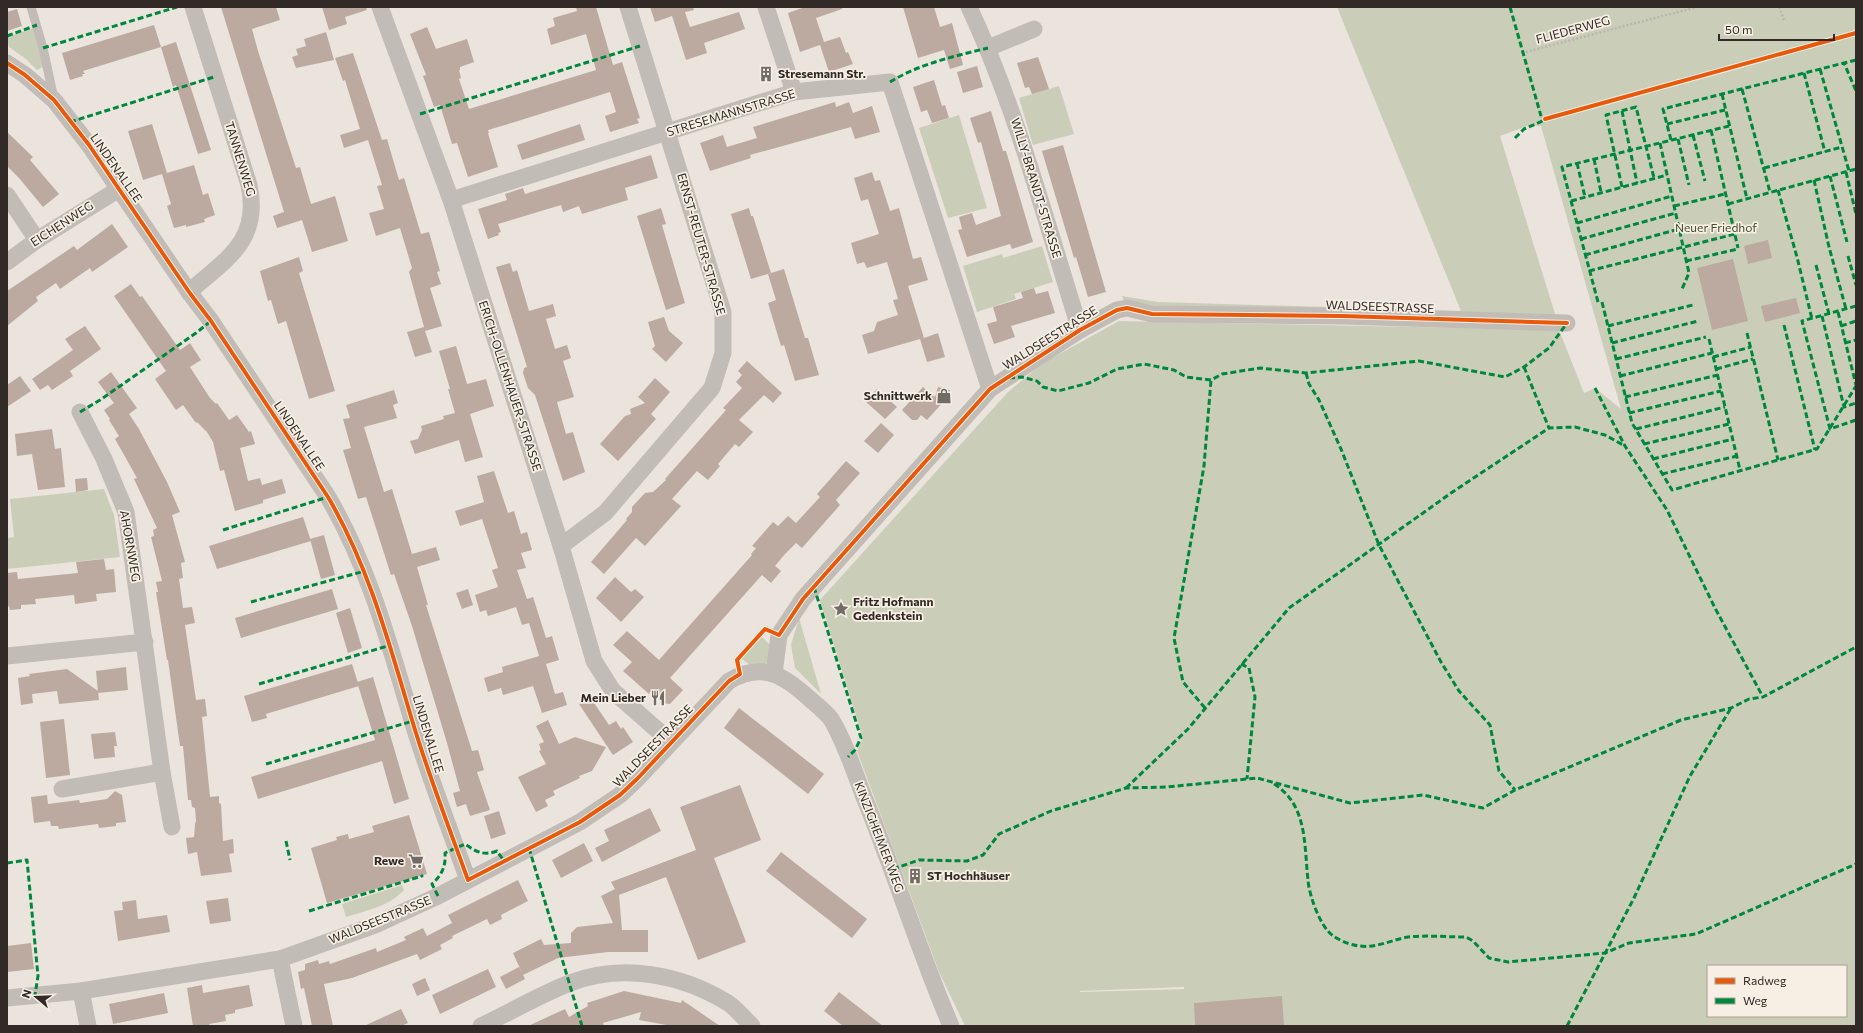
<svg xmlns="http://www.w3.org/2000/svg" width="1863" height="1033" font-family="Commissioner,sans-serif">
<style>
.green{fill:#caceb8;fill-rule:evenodd}
.building{fill:#bcaaa0}
.lines{fill:none;stroke-linecap:round;stroke-linejoin:round}
.path{stroke:#bbb5af;stroke-width:2.5;stroke-dasharray:2 2;stroke-linecap:butt}
.service{stroke:#c2bcb6;stroke-width:9}
.minor{stroke:#c2bcb6;stroke-width:17}
.quiet{stroke:#00873e;stroke-width:3;stroke-dasharray:6 3;stroke-linecap:butt}
.cycleway-casing{stroke:#f7efe4;stroke-width:6}
.cycleway{stroke:#e8590c;stroke-width:4}
.labels{text-anchor:middle;stroke-width:3.5;stroke-linejoin:round;paint-order:stroke}
.street-label{font-size:12px;fill:#322a26;stroke:#f7efe4}
.poi-label{font-size:12px;font-weight:bold;fill:#322a26;stroke:#f7efe4;text-anchor:start}
.park-label{font-size:12px;fill:#404e2b;stroke:#f7efe4}
</style>
<rect width="100%" height="100%" fill="#eae4dd"/>
<g class="green">
<path d="M1337 7H1856V1026H965L939 972 857 751 863 738 820 600 1008 392 1043 363 1119 321 1559 330 1584 393 1595 388 1621 409 1541 126 1530 125 1500 136 1556 317 1161 309 1124 302 1122 296 1158 302 1461 311ZM1708 966H1846V1016H1708ZM1184 987V989L1080 992V991Z"/>
<polygon points="33,28 45,66 37,70 26,59 9,47 7,37"/>
<polygon points="1059,86 1074,134 1033,145 1019,98"/>
<polygon points="959,115 987,208 948,218 919,128"/>
<polygon points="1042,246 1053,282 1014,294 1016,299 977,312 963,266 1002,254 1003,258"/>
<polygon points="104,489 114,515 120,557 7,569 7,538 14,537 10,499"/>
<polygon points="799,618 821,694 795,668 791,645"/>
<polygon points="761,636 770,645 771,653 766,664 750,665 741,658"/>
<path d="M402 885 404 890C390 906 365 911 346 917L342 904Z"/>
</g>
<g class="building">
<polygon points="221,7 276,7 280,20 252,29 258,51 296,168 300,167 311,204 335,196 348,241 312,252 302,220 277,228 273,216 284,212"/>
<polygon points="322,7 366,7 367,10 345,17 347,24 329,30"/>
<polygon points="576,7 596,7 613,65 622,62 640,118 637,119 639,123 610,132 605,116 616,112 610,92 518,121 488,130 489,133 488,133 498,167 468,177 457,143 452,144 440,105 434,107 423,76 426,75 410,34 427,27 436,49 467,39 474,62 460,67 460,70 459,70 461,78 459,79 469,109 596,70 586,34 551,45 547,29 555,26 553,18 577,11"/>
<polygon points="650,7 693,7 694,10 685,12 690,27 739,12 745,29 704,43 707,53 686,60 672,16 655,22"/>
<polygon points="805,7 842,7 842,9 816,18 824,42 840,37 846,53 848,52 853,64 829,72 820,45 800,52 788,13"/>
<polygon points="903,7 934,7 940,27 952,23 963,65 950,69 944,50 918,58"/>
<polygon points="17,9 22,26 7,31 7,12"/>
<polygon points="154,25 161,47 176,42 211,150 198,154 176,85 173,87 161,47 83,71 85,74 82,74 83,76 70,80 62,53"/>
<polygon points="326,32 334,60 296,68 292,57 298,55 296,49 306,46 304,39"/>
<polygon points="353,53 382,140 387,139 399,180 404,178 421,234 429,232 440,271 437,272 441,284 430,288 442,326 425,331 432,352 415,357 407,332 424,327 409,272 412,268 400,228 376,236 369,213 384,209 377,186 382,185 368,140 344,148 340,135 360,129 345,80 343,81 335,58"/>
<polygon points="1038,57 1049,89 1032,94 1029,87 1025,88 1017,63"/>
<polygon points="977,66 983,87 963,93 957,72"/>
<polygon points="934,80 942,106 945,105 949,118 932,123 927,110 921,112 913,87"/>
<polygon points="835,102 836,107 849,102 853,113 872,106 880,132 855,139 851,127 750,155 751,158 710,171 700,143 723,135 727,147 757,138 753,127"/>
<polygon points="991,111 1003,151 1006,151 1033,242 1012,249 1010,244 967,257 958,230 962,229 959,217 972,213 976,225 1001,216 981,142 978,143 970,118"/>
<polygon points="152,124 167,173 194,165 203,195 208,193 215,215 204,219 205,222 186,227 186,225 174,228 167,206 171,204 162,174 143,180 128,131"/>
<polygon points="580,124 585,140 522,160 517,145"/>
<polygon points="7,132 33,157 30,160 59,194 43,207 19,178 7,166"/>
<polygon points="1063,145 1106,292 1088,297 1076,257 1074,258 1042,151"/>
<polygon points="651,155 658,178 625,188 628,200 582,214 579,206 563,212 561,205 498,224 501,232 498,233 499,235 488,239 478,209 507,200 505,194 523,188 525,194"/>
<polygon points="872,172 875,181 880,180 890,211 899,208 913,259 921,257 928,280 908,286 924,338 938,333 945,357 927,362 920,339 868,354 862,335 874,331 877,322 898,315 893,300 898,299 887,262 867,268 864,262 857,264 851,243 879,234 868,199 861,201 854,178"/>
<polygon points="661,208 666,224 662,225 685,303 666,310 637,216"/>
<polygon points="749,208 751,216 753,216 771,273 751,279 731,214"/>
<polygon points="112,224 128,247 92,272 90,268 60,289 56,283 36,297 38,301 7,326 7,291 74,246 77,250"/>
<polygon points="1768,240 1772,258 1748,264 1744,246"/>
<polygon points="299,257 303,271 299,273 335,391 309,399 286,321 278,324 271,300 268,301 260,271"/>
<polygon points="1733,259 1748,321 1712,330 1697,268"/>
<polygon points="510,263 513,272 517,270 529,311 553,304 556,316 546,319 555,349 567,345 571,358 563,361 574,397 557,402 566,434 573,432 585,472 563,481 535,395 528,388 523,373 524,368 527,367 496,267"/>
<polygon points="784,269 805,338 808,338 819,375 795,381 784,345 781,346 768,303 776,300 768,274"/>
<polygon points="131,284 140,297 142,296 180,350 190,343 201,360 190,367 210,398 216,404 217,403 229,420 237,415 249,432 251,431 255,444 240,448 248,481 260,478 262,485 282,479 286,493 263,500 263,503 235,511 224,470 220,471 213,442 207,432 197,422 196,423 183,405 176,410 155,379 166,371 114,296"/>
<polygon points="1034,288 1036,294 1048,291 1055,313 1011,326 1015,337 994,344 987,324 997,321 993,307 1023,298 1021,292"/>
<polygon points="1796,298 1800,313 1765,322 1761,306"/>
<polygon points="664,317 669,331 683,343 666,362 652,349 655,346 648,322"/>
<polygon points="85,326 101,349 70,371 73,376 52,390 48,385 40,390 32,379 73,350 65,339"/>
<polygon points="456,346 467,384 486,379 494,406 470,414 483,457 465,462 459,440 415,454 410,441 418,439 422,430 421,426 444,419 443,416 455,413 448,389 450,389 439,351"/>
<polygon points="747,361 782,393 773,403 764,395 739,420 753,432 739,447 735,444 718,464 720,466 708,480 697,471 672,499 681,506 645,546 636,538 604,574 591,562 627,520 626,519 632,512 632,507 645,493 653,492 666,480 665,479 726,410 723,408 742,388 736,382 742,375 738,371"/>
<polygon points="111,372 137,408 129,414 139,429 167,482 180,512 172,515 185,562 181,563 183,578 179,579 183,608 192,607 195,623 185,625 196,700 205,699 207,716 202,717 210,797 219,796 219,803 221,804 223,841 233,839 234,853 229,854 232,872 201,876 197,852 188,854 186,838 194,837 195,824 196,821 195,808 192,807 191,800 188,800 183,746 180,746 168,660 167,660 156,592 158,592 156,582 162,581 151,537 154,536 153,530 157,528 134,479 137,478 115,439 119,436 109,420 110,419 104,410 114,403 98,382"/>
<polygon points="20,376 31,391 7,407 7,385"/>
<polygon points="655,378 670,392 651,414 656,419 618,461 600,444 625,416 631,414 630,409 645,403 638,397"/>
<polygon points="923,387 935,397 938,387 950,390 949,400 945,400 927,420 921,415 917,420 912,420 902,410"/>
<polygon points="877,389 897,407 885,419 865,401"/>
<polygon points="394,390 398,403 393,405 397,418 364,427 384,492 392,489 412,554 436,547 440,560 417,567 428,605 426,605 472,751 478,750 484,770 477,772 490,810 470,816 466,804 457,807 453,793 460,791 447,743 412,626 394,574 391,575 366,497 358,499 343,450 351,448 343,419 350,418 346,405"/>
<polygon points="881,423 894,435 878,453 864,441"/>
<polygon points="52,429 55,449 61,448 65,487 38,490 32,454 17,456 15,434"/>
<polygon points="846,461 860,473 836,500 840,505 802,548 796,543 785,554 775,566 781,571 771,583 762,575 670,678 683,690 670,704 663,703 650,692 649,694 623,671 632,662 613,645 627,631 659,660 752,555 751,554 756,548 752,546 773,522 778,526 788,516 796,523 820,497 817,494"/>
<polygon points="494,471 508,513 514,511 521,534 527,532 532,550 521,553 526,568 517,570 527,599 533,597 546,638 552,636 559,660 546,664 555,694 563,692 567,705 542,713 533,686 503,695 501,688 488,692 484,678 503,672 502,667 539,656 529,623 522,625 516,607 488,616 486,610 480,612 475,595 498,587 492,570 498,568 482,519 460,526 455,511 484,502 477,476"/>
<polygon points="87,478 88,490 76,492 75,479"/>
<polygon points="303,517 311,541 217,569 209,546"/>
<polygon points="324,535 335,575 321,579 310,539"/>
<polygon points="104,559 106,570 114,569 116,592 96,594 97,601 75,604 74,595 35,599 36,604 21,605 21,609 10,610 9,606 7,607 7,573 17,572 18,579 78,573 76,562"/>
<polygon points="615,577 631,592 635,589 644,597 621,622 596,598"/>
<polygon points="332,589 338,609 241,638 235,618"/>
<polygon points="468,589 473,605 462,609 456,593"/>
<polygon points="350,608 362,648 348,653 336,613"/>
<polygon points="352,664 359,686 266,714 267,718 252,722 244,696"/>
<polygon points="126,667 128,690 98,693 96,671"/>
<polygon points="67,669 98,691 99,700 59,704 57,691 32,694 33,703 21,705 18,678 30,676 29,674"/>
<polygon points="373,677 409,799 394,804 382,761 258,799 251,777 375,740 357,682"/>
<polygon points="590,697 609,725 616,721 621,729 623,727 633,742 613,755 579,704"/>
<polygon points="739,708 824,774 808,794 724,728"/>
<polygon points="64,719 70,775 46,778 40,722"/>
<polygon points="548,720 559,744 575,737 606,747 592,771 579,776 580,778 553,791 555,795 545,800 548,806 536,812 518,777 546,764 539,751 541,750 539,744 544,742 536,726"/>
<polygon points="115,732 117,746 114,746 115,757 94,759 91,734"/>
<polygon points="740,785 761,840 714,858 746,942 698,960 666,877 619,895 622,930 648,930 648,952 608,952 558,958 523,975 525,979 506,989 500,977 519,967 523,975 513,953 541,939 544,945 571,943 571,933 577,927 613,923 601,896 615,889 611,882 696,850 680,807"/>
<polygon points="115,791 122,795 126,822 116,823 116,826 99,828 98,824 59,829 58,826 51,826 50,821 34,823 31,797 47,795 48,804 79,800 80,803 107,799"/>
<polygon points="650,808 661,831 602,862 595,848 609,841 604,830"/>
<polygon points="499,811 506,834 491,839 484,816"/>
<polygon points="409,815 427,874 327,903 311,848 337,840 336,837 348,834 349,839 374,832 372,826"/>
<polygon points="584,843 593,861 561,878 552,860"/>
<polygon points="781,852 867,919 852,938 766,871"/>
<polygon points="518,880 528,901 501,915 502,919 490,925 487,919 452,936 453,938 440,945 442,949 420,960 417,954 352,978 324,984 333,1026 312,1026 304,988 301,989 298,972 305,970 305,964 318,960 319,964 329,961 330,964 376,948 377,952 406,940 404,937 423,928 427,936 452,923 448,915"/>
<polygon points="228,898 231,921 210,924 206,901"/>
<polygon points="136,900 138,919 167,915 170,932 118,941 114,911 123,910 122,902"/>
<polygon points="31,943 34,969 7,972 7,946"/>
<polygon points="488,969 496,987 440,1014 432,995"/>
<polygon points="425,978 430,990 417,996 412,984"/>
<polygon points="202,985 203,993 249,985 253,1006 235,1010 235,1013 225,1015 226,1021 209,1024 210,1026 193,1026 187,988"/>
<polygon points="624,991 681,1003 682,1000 720,1026 672,1026 639,1020 641,1012 603,1023 604,1026 528,1026 565,1009 569,1017 588,1006 587,1003"/>
<polygon points="839,992 883,1026 843,1026 824,1011"/>
<polygon points="164,993 168,1013 113,1024 109,1004"/>
<polygon points="1282,996 1284,1026 1195,1026 1194,1003"/>
<polygon points="401,1009 408,1023 401,1026 364,1026"/>
</g>
<g class="lines">
<g class="path">
<polyline points="1779,7 1784,20"/>
<polyline points="1522,53 1697,7"/>
<polyline points="1541,116 1543,120"/>
</g>
<polyline class="service" points="31,7 43,48 54,99"/>
<g class="minor">
<polyline points="380,7 451,200 561,546 594,661 613,691 671,742"/>
<polyline points="766,7 794,92"/>
<path d="M969 7C1017 110 1046 222 1080 330"/>
<polyline points="988,48 1034,29"/>
<path d="M7 63 25 75 54 100 89 145 189 292 211 321 328 497C369 567 389 643 412 720 428 774 449 827 468 880"/>
<polyline points="7,195 37,240"/>
<polyline points="451,200 794,92 890,82 990,389"/>
<polyline points="7,262 37,240 119,189"/>
<path d="M189 292C226 259 261 241 249 185L193 7"/>
<polyline points="80,412 104,459 126,512 162,772 172,827"/>
<polyline points="561,546 605,513 712,388 723,353 723,312 628,7"/>
<polyline points="7,656 145,642"/>
<polyline points="774,674 779,635 803,599 990,389 1080,330 1117,310 1127,308 1152,314 1342,316 1567,323"/>
<polyline points="62,789 162,772"/>
<polyline points="280,959 294,1026"/>
<polyline points="81,991 88,1026"/>
<path d="M7 998 81 991 280 959 375 925 438 896 580 822 620 795 638 778 729 681C763 661 785 676 811 700 818 706 826 712 831 719 845 742 854 771 864 797 895 873 919 951 951 1026"/>
<path d="M481 1026C511 1012 539 995 570 983 622 963 681 974 728 1003 737 1009 745 1019 752 1026"/>
</g>
<g class="quiet">
<polyline points="1510,7 1541,116"/>
<polyline points="7,36 37,25"/>
<polyline points="43,48 177,7"/>
<polyline points="1856,60 1844,63 1856,91"/>
<polyline points="1820,69 1849,171"/>
<polyline points="1804,73 1825,152"/>
<path d="M890 82C919 64 955 56 988 48"/>
<polyline points="1742,89 1770,192"/>
<polyline points="1722,94 1747,199"/>
<polyline points="1622,111 1637,183"/>
<polyline points="420,114 640,46"/>
<polyline points="70,122 214,77"/>
<polyline points="1667,124 1725,110"/>
<polyline points="1711,130 1738,248"/>
<polyline points="1693,135 1705,181"/>
<polyline points="1515,138 1524,129 1547,119"/>
<polyline points="1678,139 1689,185"/>
<polyline points="1671,140 1663,109 1844,63"/>
<polyline points="1660,143 1689,273 1682,289"/>
<polyline points="1594,159 1601,192"/>
<polyline points="1577,163 1585,197"/>
<polyline points="1764,168 1842,147"/>
<polyline points="1846,172 1856,214"/>
<polyline points="1830,176 1847,242"/>
<polyline points="1814,180 1829,247 1846,309"/>
<polyline points="1622,187 1606,115 1636,107 1654,178"/>
<polyline points="1778,190 1797,257 1812,319"/>
<polyline points="1571,201 1667,175"/>
<polyline points="1728,204 1856,169"/>
<polyline points="1674,206 1725,194"/>
<polyline points="1577,223 1672,196"/>
<polyline points="1581,239 1676,213"/>
<polyline points="1585,255 1679,229"/>
<polyline points="1848,256 1856,285"/>
<polyline points="1686,261 1738,249"/>
<polyline points="1816,265 1829,314"/>
<polyline points="1589,271 1735,234"/>
<polyline points="1598,302 1562,167 1729,126"/>
<polyline points="1602,302 1632,423 1672,490 1817,449 1856,386"/>
<polyline points="1856,306 1802,321 1830,429 1856,420"/>
<polyline points="1838,312 1856,385"/>
<polyline points="1822,316 1844,407 1856,403"/>
<polyline points="1784,325 1815,450"/>
<polyline points="1608,326 1693,305"/>
<polyline points="1841,326 1856,321"/>
<polyline points="1747,333 1778,460"/>
<polyline points="1709,339 1740,470"/>
<polyline points="1612,343 1698,321"/>
<polyline points="1845,343 1856,340"/>
<polyline points="1713,357 1751,347"/>
<polyline points="1616,359 1706,337"/>
<polyline points="1524,367 1549,428"/>
<polyline points="1716,369 1753,359"/>
<polyline points="1306,373 1309,384 1319,400 1341,449 1379,545 1441,662 1459,691 1490,725 1499,771 1515,790"/>
<polyline points="1620,376 1712,353"/>
<polyline points="1009,378 1022,377 1037,381 1043,387 1058,391 1089,383 1117,369 1144,364 1174,370 1186,377 1211,380 1222,374 1260,368 1306,373 1419,361 1505,377 1524,367 1549,348 1567,323"/>
<polyline points="1595,388 1625,446 1667,510 1715,608 1763,697"/>
<polyline points="1625,397 1718,375"/>
<polyline points="80,412 100,400 196,333 211,321"/>
<polyline points="1629,413 1721,391"/>
<polyline points="1636,429 1725,407"/>
<polyline points="1644,444 1729,424"/>
<polyline points="1653,459 1733,439"/>
<polyline points="1662,474 1737,456"/>
<polyline points="223,530 328,497"/>
<polyline points="814,587 861,738 855,750 848,757"/>
<polyline points="251,602 365,571"/>
<polyline points="1241,664 1249,668 1255,697 1247,779"/>
<polyline points="259,684 391,645"/>
<polyline points="1205,708 1183,682 1174,638 1204,466 1211,380"/>
<polyline points="266,764 413,721"/>
<path d="M1274 784C1308 805 1304 846 1308 880 1309 895 1320 926 1332 935 1337 939 1348 944 1354 945 1374 950 1390 940 1408 937 1427 935 1447 937 1466 937L1473 941 1489 958 1508 962 1605 953 1629 943 1696 934 1856 864"/>
<polyline points="1126,788 1188,729 1289,608 1454,491 1549,428 1575,427 1605,435 1625,446"/>
<polyline points="286,841 290,860"/>
<polyline points="529,848 582,1026"/>
<polyline points="7,863 27,860 38,976 35,995"/>
<polyline points="893,869 919,860 967,861 983,855 999,834 1051,811 1126,788 1167,787 1257,778 1350,803 1423,795 1483,808 1515,790 1681,720 1731,708 1749,699 1763,697 1856,647"/>
<path d="M438 896 432 884C442 875 446 866 445 853L465 844C476 852 484 856 497 851L504 861"/>
<polyline points="309,911 422,876 421,875"/>
<polyline points="1567,1026 1634,898 1690,776 1731,708"/>
</g>
<g class="cycleway-casing">
<g id="cycleway">
<path d="M7 63 25 75 54 100 89 145 189 292 211 321 328 497C369 567 389 643 412 720 428 774 449 827 468 880L580 822 620 795 638 778 729 681 740 674 737 660 765 629 779 635 803 599 990 389 1080 330 1117 310 1127 308 1152 314 1342 316 1567 323"/>
<polyline points="1545,119 1856,33"/>
</g>
</g>
<use href="#cycleway" class="cycleway"/>
</g>
<defs>
<g id="building-bare" transform="scale(1.2)"><path d="M-4-6H4V6H1V3H-1V6H-4ZM-2.5-4.3h1.7v1.8h-1.7ZM.8-4.3h1.7v1.8H.8ZM-2.5-1h1.7V.8h-1.7ZM.8-1h1.7V.8H.8Z" fill="#726b66" stroke="#f7efe4" stroke-width="2.5" paint-order="stroke"/></g>
<g id="shop-bare" transform="scale(1.2)"><path d="M-5-2.5h2.3a2.7 3.5 0 0 1 5.4 0H5L5.5 6h-11ZM-1.5-2.5h3a1.5 2.3 0 0 0-3 0Z" fill="#726b66" stroke="#f7efe4" stroke-width="2.5" paint-order="stroke"/></g>
<g id="sight-bare" transform="scale(1.2)"><path d="M0-6L1.8-2.2L6-1.7L2.9 1.2L3.7 5.4L0 3.3L-3.7 5.4L-2.9 1.2L-6-1.7L-1.8-2.2Z" fill="#726b66" stroke="#f7efe4" stroke-width="2.5" paint-order="stroke"/></g>
<g id="restaurant-bare" transform="scale(1.2)"><path d="M-5-6h1v4h1v-4h1v4h1v-4h1v5L-1.5 .5V6h-2V.5L-5-1ZM5-6V6H3V1.5H1.5Q1.5-4 5-6Z" fill="#726b66" stroke="#f7efe4" stroke-width="2.5" paint-order="stroke"/></g>
<g id="supermarket-bare" transform="scale(1.2)"><path d="M-6-5.5h2.5l.6 2H6L4.5 2H-2.5L-4.4-4H-6ZM-1.5 3.2a1.3 1.3 0 1 0 .1 0ZM3 3.2a1.3 1.3 0 1 0 .1 0Z" fill="#726b66" stroke="#f7efe4" stroke-width="2.5" paint-order="stroke"/></g>
</defs>
<g fill-rule="evenodd">
<use href="#building-bare" x="766" y="74"/>
<use href="#shop-bare" x="944" y="396"/>
<use href="#sight-bare" x="841" y="609"/>
<use href="#restaurant-bare" x="658" y="698"/>
<use href="#supermarket-bare" x="416" y="861"/>
<use href="#building-bare" x="915" y="876"/>
</g>
<g class="labels">
<g class="street-label">
<text transform="translate(1573 30) rotate(-15)" y="4">FLIEDERWEG</text>
<text transform="translate(731 113) rotate(-17)" y="4">STRESEMANNSTRASSE</text>
<text transform="translate(240 159) rotate(73)" y="4">TANNENWEG</text>
<text transform="translate(116 168) rotate(55)" y="4">LINDENALLEE</text>
<text transform="translate(1036 188) rotate(73)" y="4">WILLY-BRANDT-STRASSE</text>
<text transform="translate(62 224) rotate(-33)" y="4">EICHENWEG</text>
<text transform="translate(701 244) rotate(74)" y="4">ERNST-REUTER-STRASSE</text>
<text transform="translate(1380 307) rotate(2)" y="4">WALDSEESTRASSE</text>
<text transform="translate(1050 338) rotate(-32)" y="4">WALDSEESTRASSE</text>
<text transform="translate(510 386) rotate(72)" y="4">ERICH-OLLENHAUER-STRASSE</text>
<text transform="translate(299 436) rotate(56)" y="4">LINDENALLEE</text>
<text transform="translate(130 546) rotate(80)" y="4">AHORNWEG</text>
<text transform="translate(428 734) rotate(73)" y="4">LINDENALLEE</text>
<text transform="translate(653 746) rotate(-46)" y="4">WALDSEESTRASSE</text>
<text transform="translate(879 837) rotate(69)" y="4">KINZIGHEIMER WEG</text>
<text transform="translate(380 920) rotate(-22)" y="4">WALDSEESTRASSE</text>
</g>
<g class="poi-label">
<text x="778" y="78">Stresemann Str.</text>
<text x="932" y="400" text-anchor="end">Schnittwerk</text>
<text x="853" y="606">Fritz Hofmann<tspan x="853" dy="14">Gedenkstein</tspan></text>
<text x="646" y="702" text-anchor="end">Mein Lieber</text>
<text x="404" y="865" text-anchor="end">Rewe</text>
<text x="927" y="880">ST Hochhäuser</text>
</g>
<g class="park-label">
<text x="1716" y="232">Neuer Friedhof</text>
</g>
</g>
<rect width="1863" height="1033" fill="none" stroke="#322a26" stroke-width="16"/>
<rect x="1707" y="965" width="140" height="52" fill="#f7efe4" stroke="#a8a098"/>
<rect x="1715" y="978" width="20" height="6" fill="#e8590c" stroke="#a8a098"/>
<text x="1743" y="985" font-size="12" fill="#322a26">Radweg</text>
<rect x="1715" y="998" width="20" height="6" fill="#00873e" stroke="#a8a098"/>
<text x="1743" y="1005" font-size="12" fill="#322a26">Weg</text>
<g transform="translate(36 997) rotate(289)" stroke="#f7efe4" stroke-width="3" paint-order="stroke">
<path d="M0-3L7 15L0 10L-7 15Z" fill="#322a26"/>
<text y="-6" font-size="11" font-weight="bold" text-anchor="middle" fill="#322a26">N</text>
</g>
<path d="M1719 34v6h115v-6" fill="none" stroke="#322a26" stroke-width="2"/>
<text x="1725" y="34" font-size="12" fill="#322a26" stroke="#f7efe4" stroke-width="3" paint-order="stroke">50 m</text>
</svg>
